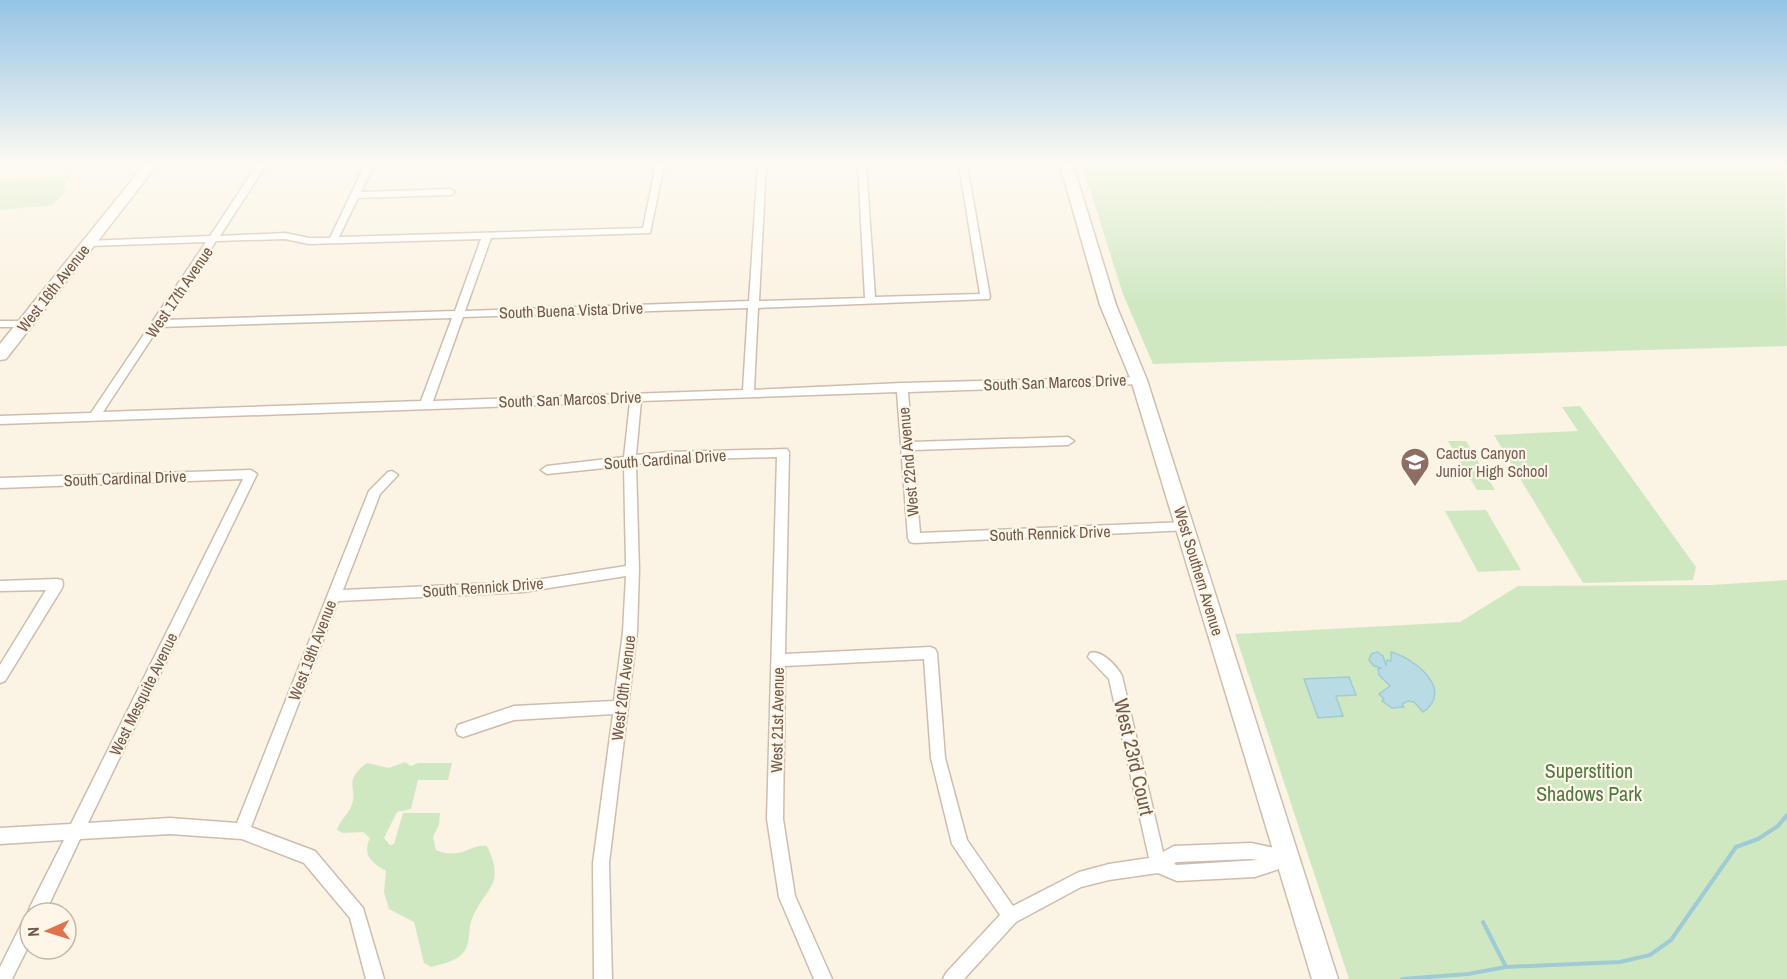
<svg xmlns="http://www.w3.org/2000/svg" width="1787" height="979" font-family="'Archivo Narrow',sans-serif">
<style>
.green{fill:#d0e8c2}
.water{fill:#b9dce4;stroke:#9fcbd5;stroke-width:1.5}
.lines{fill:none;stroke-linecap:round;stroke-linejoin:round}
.stream{stroke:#9fcbd5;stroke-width:4}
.street-casing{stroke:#cebdad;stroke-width:3}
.secondary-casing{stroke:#d1bdab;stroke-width:3}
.street{fill:#fff;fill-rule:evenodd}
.secondary{fill:#fff;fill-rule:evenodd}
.labels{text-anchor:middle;stroke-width:4.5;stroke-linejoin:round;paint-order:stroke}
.street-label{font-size:16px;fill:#725a4a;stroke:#fef7e9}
.education-label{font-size:16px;fill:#785e54;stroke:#fef7e9;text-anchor:start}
.near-street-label{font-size:20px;fill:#725a4a;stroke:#fef7e9}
.near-park-label{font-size:20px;fill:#517842;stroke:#fef7e9}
</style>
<rect width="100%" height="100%" fill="#fbf3e3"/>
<g class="green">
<polygon points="1082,165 1785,165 1787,346 1153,364 1123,294"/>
<polygon points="71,175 64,186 68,189 53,205 0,210 0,181"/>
<polygon points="1580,406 1696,567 1693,580 1583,583 1494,435 1578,431 1562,407"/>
<polygon points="1448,441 1466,441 1495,490 1477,490"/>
<polygon points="1486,510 1521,570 1478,572 1445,511"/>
<polygon points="1787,580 1787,979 1349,979 1235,634 1460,622 1518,586 1712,585"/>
<path d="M405 762 411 766 418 763H452L448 780H418L411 809 397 812 384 838 390 845 394 844 403 813H440L439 825 433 837 436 850C460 861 471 843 487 846 506 886 486 886 472 919 467 930 472 945 462 954 454 962 442 964 431 967L424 963 414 922 389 909 384 892 386 871C372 863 362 855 370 838L363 832 343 833 337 830C340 821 345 817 350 809 361 789 340 783 367 763L389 768Z"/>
</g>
<g class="water">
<path d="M1377 652 1383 656 1386 666 1387 660 1391 661V652C1414 658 1455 690 1423 712L1414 702 1408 701 1402 704 1404 707 1392 708 1382 701 1384 699 1379 694 1390 686 1379 675 1378 669 1381 668 1374 666 1369 660 1371 654Z"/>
<polygon points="1349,677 1356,695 1336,696 1343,716 1318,718 1304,679"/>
</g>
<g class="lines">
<g class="stream">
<polyline points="1483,922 1506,967"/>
<polyline points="1402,979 1468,974 1506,967 1620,962 1650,955 1671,940 1736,847 1758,839 1778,826 1787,815"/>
</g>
<g class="street-casing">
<g id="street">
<path d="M257 165H266L220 236 285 233 309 238H330L365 165H374L361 192 451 189 455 192 451 195 358 198 339 237 643 228 656 165H664L650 233 491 238 465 311 749 301 758 165H766L759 301 865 298 858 165H866L875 297 980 294 959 165H967L990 297 989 299 758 308 754 390 902 383 1143 377 1144 380 1139 384 908 392 912 442 1068 437 1074 441 1068 445 913 450 920 533 1185 522 1189 524 1191 527 1189 530 914 543 910 542 908 538 897 392 641 401 636 455 669 452 787 449 789 452 785 654 930 647 935 649 937 653 945 758 967 840 1013 906 1079 872 1109 864 1149 858 1109 679 1088 657 1090 653C1101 649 1117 666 1122 676L1163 852 1174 846 1251 843 1294 852 1296 858 1294 864 1255 877 1177 881 1158 873 1109 880 1081 887 1016 922 964 979H943L946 973 1000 915 952 844 931 758 924 659 785 666 783 819 795 896 832 979H814L779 897 767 819 777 457 669 460 636 464 639 570 637 632 609 863 612 979H594L593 863 613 714 514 720 463 737 458 735 456 730 458 725 514 706 614 701 623 632 626 576 523 592 338 601 251 827 315 851 363 908 384 979H366L350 918 304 863 242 839 170 834 80 839 45 913H30V943L12 979H0V967L24 919 29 917 28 913 30 907 64 840 0 844V828L71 824 243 479 0 488V478L251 470 257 474 88 823 170 818 237 823 369 491 388 472 392 471 398 475 380 494 343 590 523 582 626 566 624 466 547 474 541 470 547 466 624 457 630 402 0 424V416L91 413 206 242 89 246 86 245V241L210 236ZM285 239 309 244 481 239 455 311 164 320 216 241ZM748 308 743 390 433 401 463 317ZM452 318 421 401 103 412 159 327ZM1251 859 1258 860 1177 865 1174 864 1176 862Z"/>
<polygon points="0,321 25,321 30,324 25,327 0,327"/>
<polygon points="57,579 62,580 63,584 62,588 5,681 0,683 0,665 46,590 0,591 0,581"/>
</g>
</g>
<g class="secondary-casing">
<g id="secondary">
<polygon points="144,165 157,165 6,359 0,360 0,344"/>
<polygon points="1060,165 1073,165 1116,305 1147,380 1338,979 1312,979 1131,380 1100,305"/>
</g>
</g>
<use href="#street" class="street"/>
<use href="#secondary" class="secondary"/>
</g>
<linearGradient id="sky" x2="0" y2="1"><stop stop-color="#95c4e6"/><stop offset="0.54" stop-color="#fdfaf2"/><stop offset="1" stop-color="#fdfaf2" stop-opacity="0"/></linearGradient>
<rect width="1787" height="303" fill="url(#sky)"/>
<defs>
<g id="school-pin" transform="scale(1.5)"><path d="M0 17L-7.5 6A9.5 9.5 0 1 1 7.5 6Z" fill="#8d6e63" stroke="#fef7e9"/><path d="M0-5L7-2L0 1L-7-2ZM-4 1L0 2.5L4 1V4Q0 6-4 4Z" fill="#fff"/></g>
</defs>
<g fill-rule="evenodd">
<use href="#school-pin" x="1415" y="462"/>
</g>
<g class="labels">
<g class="street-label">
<text transform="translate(53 288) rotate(-52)" y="6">West 16th Avenue</text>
<text transform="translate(179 292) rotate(-56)" y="6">West 17th Avenue</text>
<text transform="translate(571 310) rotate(-2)" y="6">South Buena Vista Drive</text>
<text transform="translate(1055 382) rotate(-2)" y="6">South San Marcos Drive</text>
<text transform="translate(570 399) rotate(-2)" y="6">South San Marcos Drive</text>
<text transform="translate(665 459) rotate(-4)" y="6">South Cardinal Drive</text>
<text transform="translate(908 462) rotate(-95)" y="6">West 22nd Avenue</text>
<text transform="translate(125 478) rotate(-2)" y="6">South Cardinal Drive</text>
<text transform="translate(1050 533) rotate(-2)" y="6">South Rennick Drive</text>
<text transform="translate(1199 571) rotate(73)" y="6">West Southern Avenue</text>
<text transform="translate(483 587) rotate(-4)" y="6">South Rennick Drive</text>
<text transform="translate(312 650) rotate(-69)" y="6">West 19th Avenue</text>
<text transform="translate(623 688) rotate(-83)" y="6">West 20th Avenue</text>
<text transform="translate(143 694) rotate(-64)" y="6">West Mesquite Avenue</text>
<text transform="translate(777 720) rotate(-89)" y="6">West 21st Avenue</text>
</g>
<g class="education-label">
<text x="1436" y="459">Cactus Canyon<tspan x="1436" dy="18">Junior High School</tspan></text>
</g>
<g class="near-street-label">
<text transform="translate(1134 757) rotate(77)" y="7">West 23rd Court</text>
</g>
<g class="near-park-label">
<text x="1589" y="778">Superstition<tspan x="1589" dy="23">Shadows Park</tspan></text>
</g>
</g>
<g transform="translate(48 931) rotate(267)"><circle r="28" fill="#fef7e9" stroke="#c6b8a9" stroke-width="1.5"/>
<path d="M0-4.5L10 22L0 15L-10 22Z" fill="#e0734d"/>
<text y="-9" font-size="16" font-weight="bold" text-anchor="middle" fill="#725a4a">N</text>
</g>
</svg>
